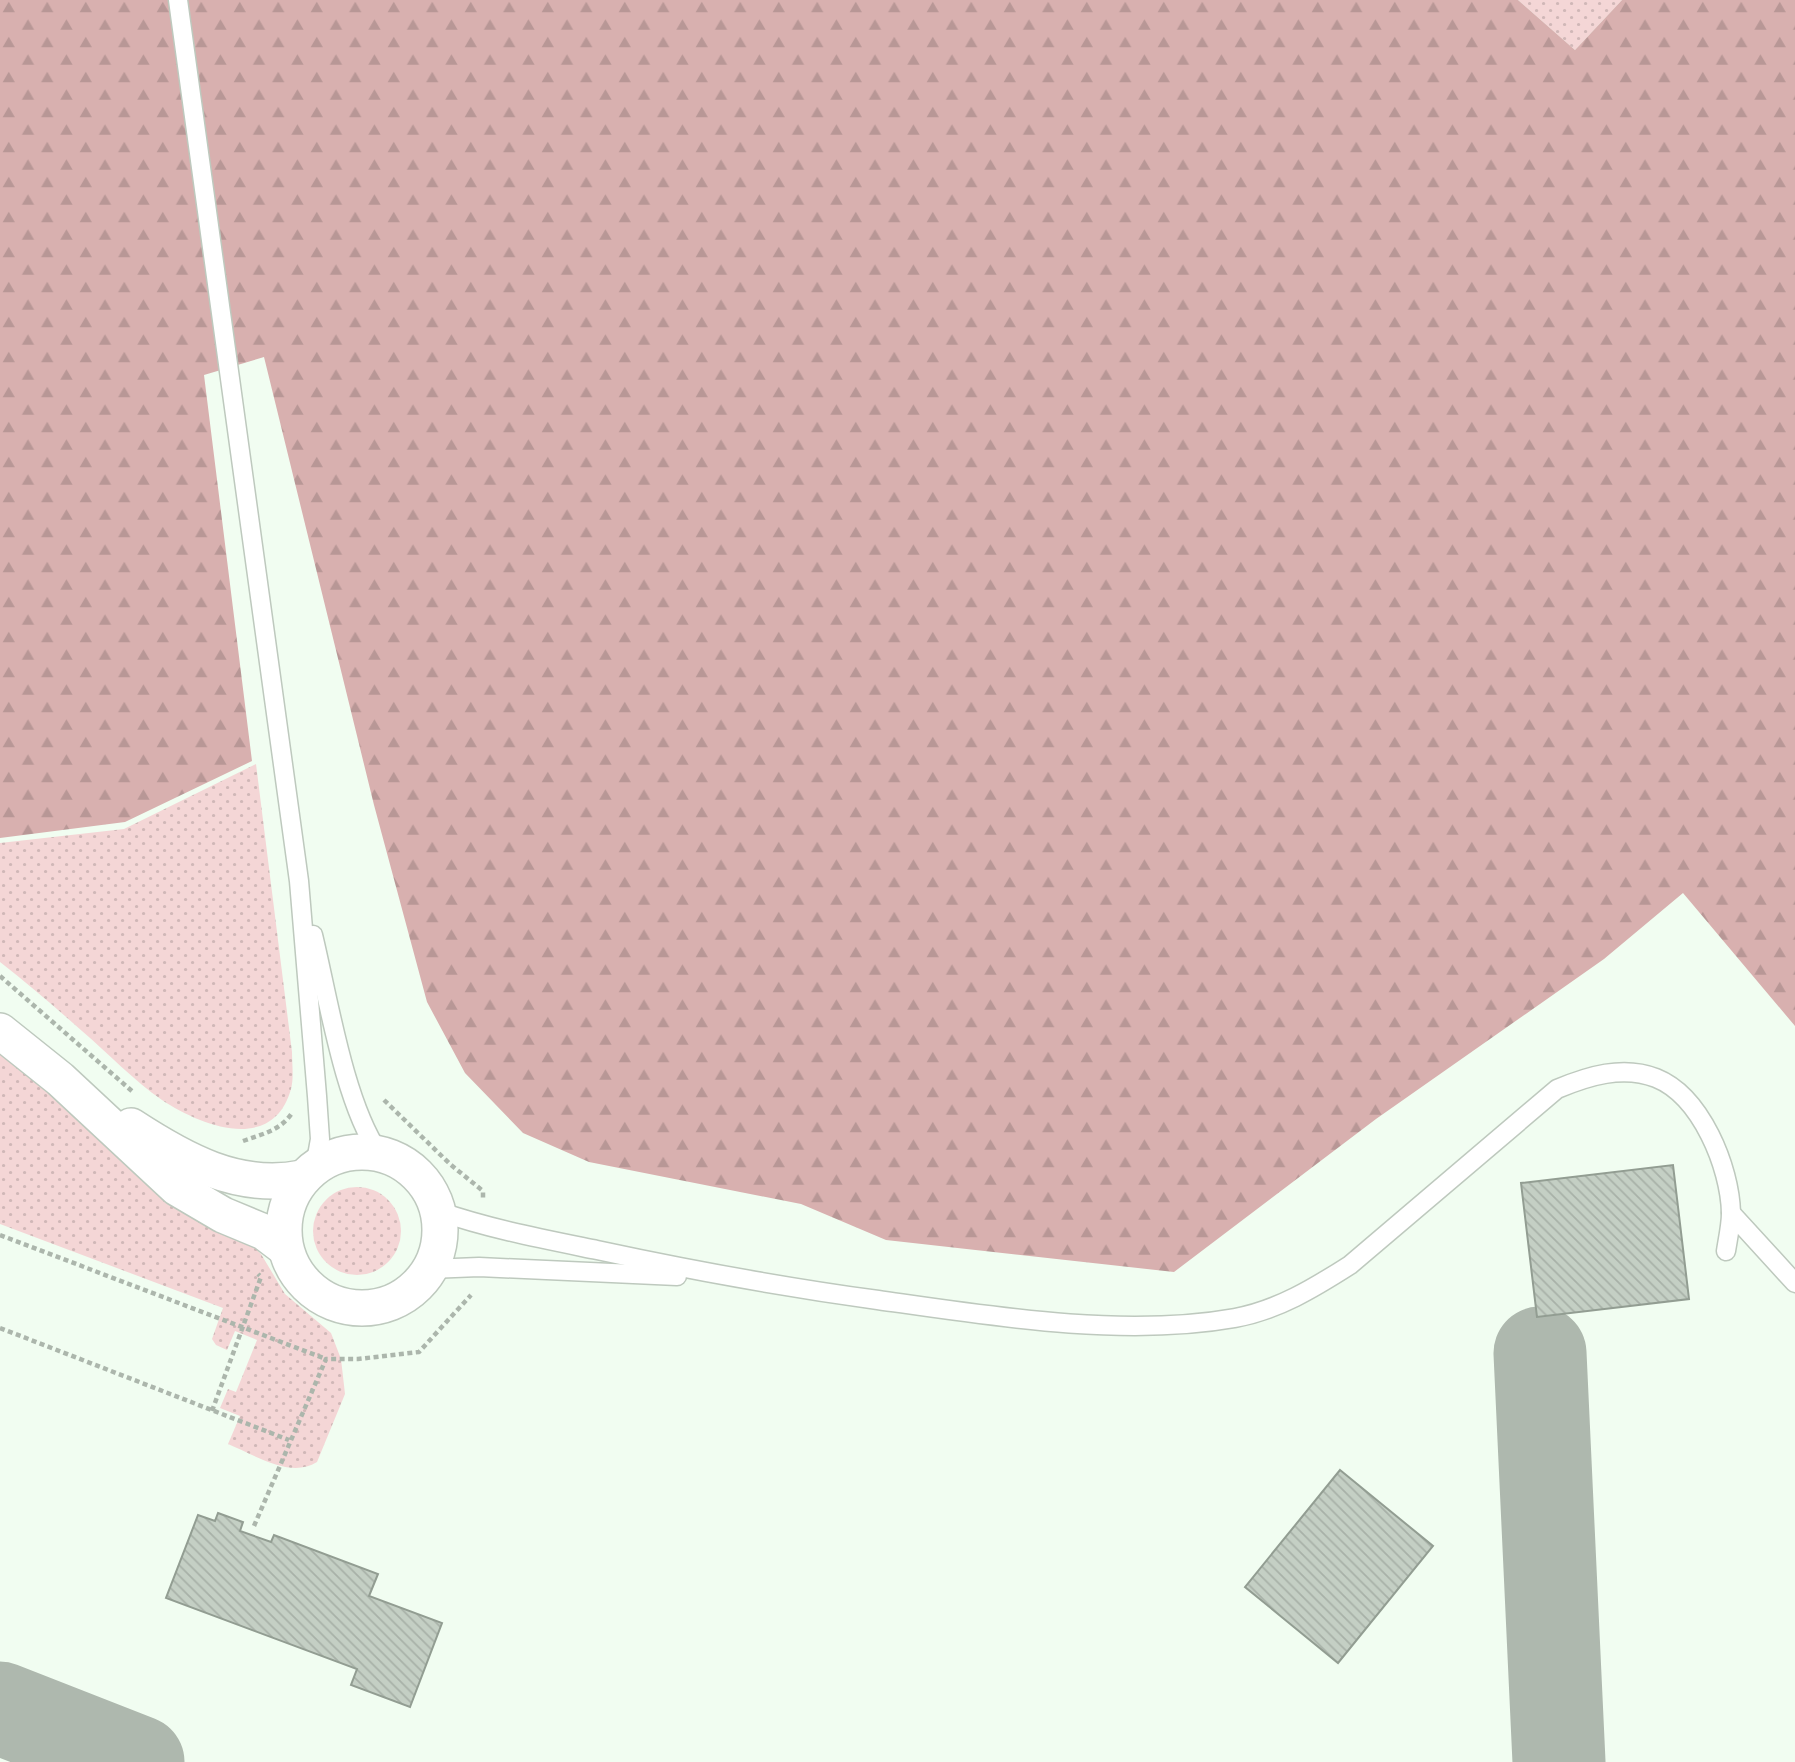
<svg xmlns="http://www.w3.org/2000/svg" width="1795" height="1762" font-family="Manrope,sans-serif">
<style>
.grass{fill:url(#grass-dots)}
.forest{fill:url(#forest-firs)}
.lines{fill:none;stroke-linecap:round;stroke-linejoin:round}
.taxiway{stroke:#aeb8ae;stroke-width:93}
.building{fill:url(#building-back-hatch);stroke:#929d92;stroke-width:2}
.lane-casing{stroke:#bec9be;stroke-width:21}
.street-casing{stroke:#bec9be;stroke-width:38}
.path{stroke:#acb6ac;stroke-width:4.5;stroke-dasharray:5 3.5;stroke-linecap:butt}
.lane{stroke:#fff;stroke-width:18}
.street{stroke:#fff;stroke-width:35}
</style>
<defs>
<pattern id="grass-dots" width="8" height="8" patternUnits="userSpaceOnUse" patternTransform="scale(1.75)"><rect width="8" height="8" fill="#f4d6d6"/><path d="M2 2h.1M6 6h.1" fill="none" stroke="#d0b7b7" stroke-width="1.8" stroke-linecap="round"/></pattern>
<pattern id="forest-firs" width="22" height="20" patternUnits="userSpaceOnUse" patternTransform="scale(1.75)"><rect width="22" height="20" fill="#d8b0af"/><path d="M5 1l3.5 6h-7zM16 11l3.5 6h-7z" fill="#b89796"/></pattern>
<pattern id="building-back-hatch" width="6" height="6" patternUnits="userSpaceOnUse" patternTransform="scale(1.75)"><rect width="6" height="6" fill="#c4cfc4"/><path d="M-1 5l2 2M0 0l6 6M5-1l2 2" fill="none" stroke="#a8b1a8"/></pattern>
</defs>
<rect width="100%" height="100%" fill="#f1fdf1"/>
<g class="grass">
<polygon points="1518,0 1622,0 1575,50"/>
<path d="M256 764 292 1052C292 1064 294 1078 291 1089 273 1154 201 1126 162 1100 134 1081 108 1053 82 1031 55 1007 28 984 0 962V843L124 829Z"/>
<path d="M0 1054 175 1194 249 1242 261 1254 285 1294 331 1333 341 1359 345 1394 317 1462C290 1479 255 1455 228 1444L240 1416 220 1408 228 1389 236 1392 257 1340 235 1331 227 1350 216 1345 212 1339 223 1308 0 1224Z"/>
<circle cx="357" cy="1231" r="44"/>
</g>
<polygon class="forest" points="0,0 1518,0 1575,50 1622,0 1795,0 1795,1026 1683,893 1604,959 1376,1119 1174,1272 886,1240 801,1204 589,1162 523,1133 465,1073 427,1002 374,805 264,357 204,375 252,761 125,822 0,838"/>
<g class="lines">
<g class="taxiway">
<polyline points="1540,1353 1559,1762"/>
<polyline points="0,1708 138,1762"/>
</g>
</g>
<g class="building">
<polygon points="1673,1165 1689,1299 1537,1317 1521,1183"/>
<polygon points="1340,1470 1433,1546 1338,1663 1245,1587"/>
<polygon points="218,1513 243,1522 240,1531 271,1542 274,1535 378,1574 369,1596 442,1623 410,1707 351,1685 357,1669 166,1598 198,1515 215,1521"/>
</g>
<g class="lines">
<g class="lane-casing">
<g id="lane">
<polyline points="178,0 299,881 317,1096 320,1139 315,1167"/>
<path d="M313 935C328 997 344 1102 379 1153"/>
<path d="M438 1211C490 1229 543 1239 597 1250 690 1270 783 1287 878 1300 990 1316 1123 1338 1235 1318 1278 1310 1314 1288 1350 1265L1557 1089C1588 1076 1623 1065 1656 1078 1701 1096 1730 1167 1731 1213 1731 1225 1728 1238 1726 1251"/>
<polyline points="1731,1213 1795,1283"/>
<polyline points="430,1269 479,1267 677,1276"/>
</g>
</g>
<g class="street-casing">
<g id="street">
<polyline points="0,1031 60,1079 177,1188 223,1215 264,1232 285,1248"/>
<path d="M131 1126C183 1160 238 1191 302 1178"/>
<circle cx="362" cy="1230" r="78"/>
</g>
</g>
<g class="path">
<polyline points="0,976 133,1092"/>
<polyline points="384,1100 451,1165 483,1191 483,1198"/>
<path d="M243 1141C262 1134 280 1131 292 1113"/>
<polyline points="0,1235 326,1359"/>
<polyline points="0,1328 289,1440"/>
<polyline points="212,1411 261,1277 258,1274"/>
<polyline points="254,1526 326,1359 358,1359 419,1352 471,1295"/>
</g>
<use href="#lane" class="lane"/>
<use href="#street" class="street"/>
</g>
</svg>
